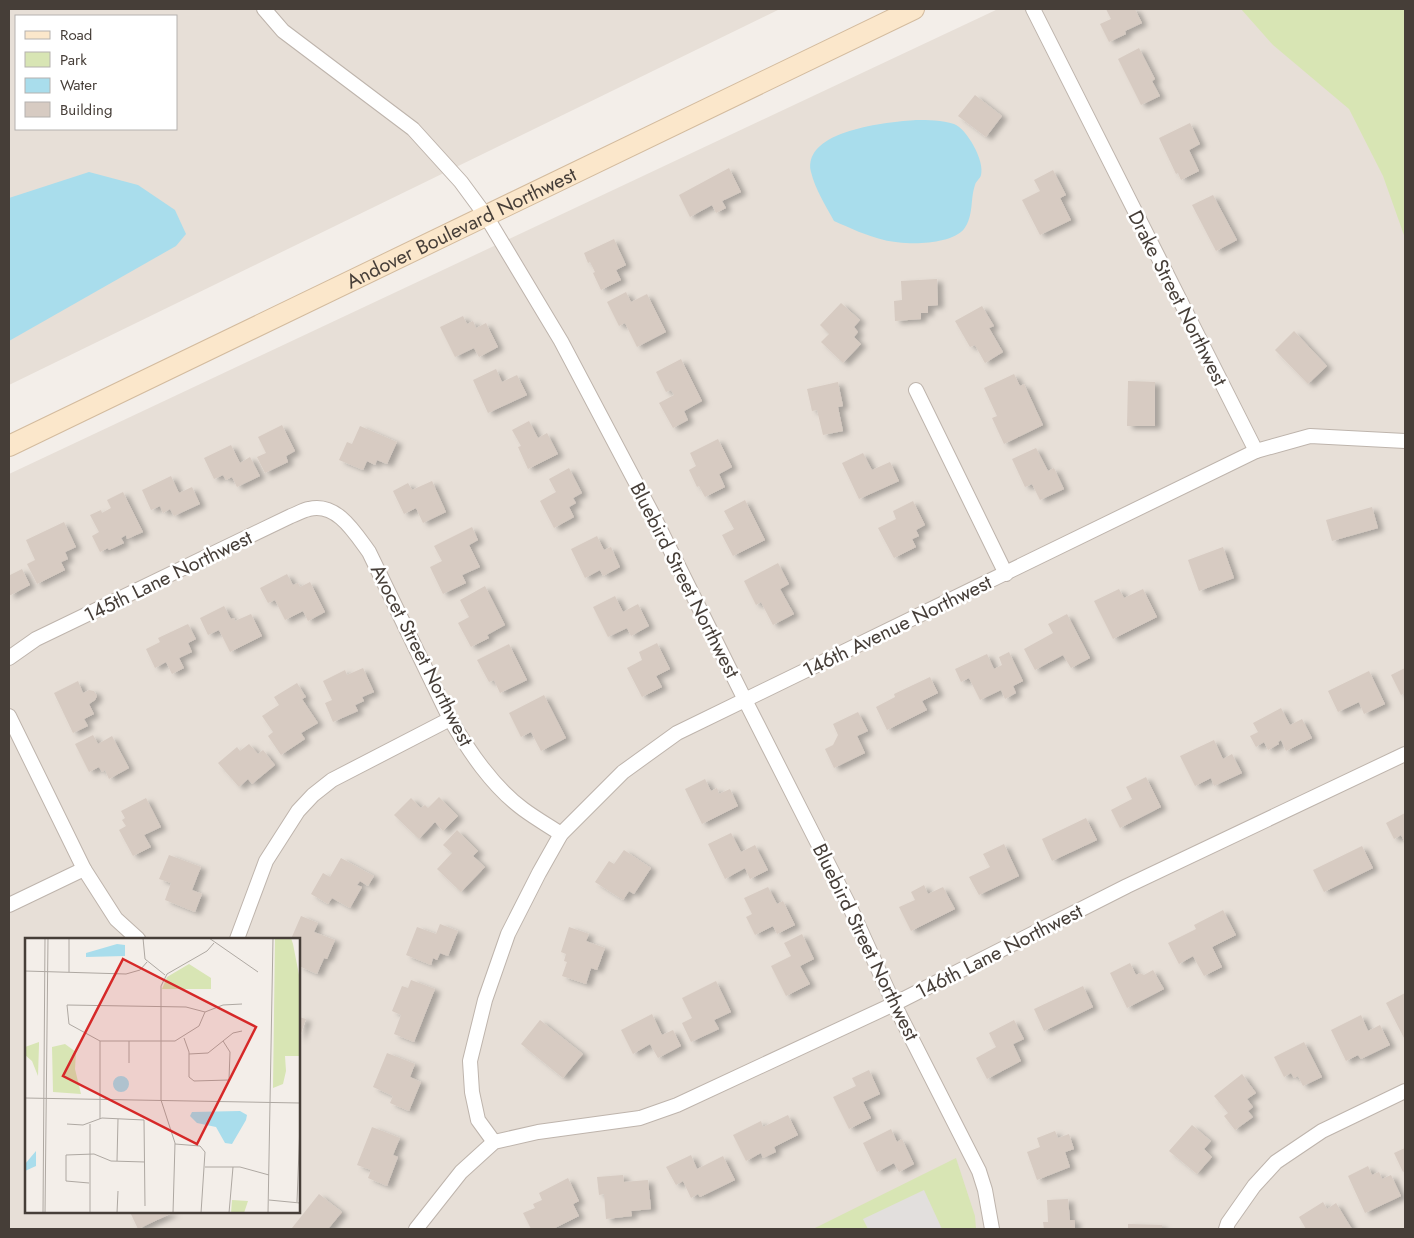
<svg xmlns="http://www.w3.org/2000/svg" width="1414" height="1238" font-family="Jost,sans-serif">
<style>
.residential{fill:#e7dfd7;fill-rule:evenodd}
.green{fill:#d8e5b4}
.parking{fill:#e2dfdd}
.water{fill:#a9ddec}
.building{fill:#d7cbc2;filter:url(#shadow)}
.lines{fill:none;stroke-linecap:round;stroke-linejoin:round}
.street-casing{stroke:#beb4ac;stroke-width:16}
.secondary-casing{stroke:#d3bb9e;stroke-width:22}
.street{stroke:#fff;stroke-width:14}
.secondary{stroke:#fbe7cb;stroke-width:20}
.labels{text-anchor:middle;stroke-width:5;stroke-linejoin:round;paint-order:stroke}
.street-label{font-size:20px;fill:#463e38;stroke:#fff}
.inset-road{fill:none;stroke:#aea8a2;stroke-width:1}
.view{fill:#d62828;fill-opacity:0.15;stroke:#d62828;stroke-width:2.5}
.inset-edge{fill:none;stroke:#463e38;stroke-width:2.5}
</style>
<defs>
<filter id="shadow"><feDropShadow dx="5.5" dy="3" stdDeviation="2.5" flood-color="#0004"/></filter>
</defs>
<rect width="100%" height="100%" fill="#f3eee9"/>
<g class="residential">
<path d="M9 9H780L9 385ZM16 16H176V129H16Z"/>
<path d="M998 9H1405V1229H9V474ZM26 939H299V1212H26Z"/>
</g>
<g class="green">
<polygon points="1241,9 1405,9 1405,238 1383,176 1349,109 1273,45"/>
<polygon points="956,1158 975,1216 976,1229 813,1229"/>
</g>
<polygon class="parking" points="924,1190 942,1229 868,1229 863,1219"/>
<g class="water">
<path d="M916 120C928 120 942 120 954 124 967 129 985 161 981 175 980 179 976 181 975 185 970 199 974 216 964 229 949 246 904 245 884 240 867 236 850 228 834 221 826 206 815 189 811 172 802 130 888 122 916 120Z"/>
<polygon points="89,172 138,185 175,210 186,234 176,246 9,341 9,198"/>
</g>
<g class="building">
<polygon points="1106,9 1135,9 1142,23 1125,31 1126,34 1109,42 1100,24 1111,19"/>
<polygon points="1139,48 1155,79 1152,81 1160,96 1141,105 1118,59"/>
<polygon points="975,95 1002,116 986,137 958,116"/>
<polygon points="1190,123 1200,144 1189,150 1199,171 1181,180 1178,173 1176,174 1159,138"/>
<polygon points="729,168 741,192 722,201 726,208 716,213 712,205 690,217 679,195"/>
<polygon points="1053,170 1066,195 1060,198 1071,220 1040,235 1022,200 1040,191 1034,180"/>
<polygon points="1213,195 1237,240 1216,251 1192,205"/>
<polygon points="614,239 626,265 616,270 621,280 601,290 593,273 595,272 590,262 588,263 584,253"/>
<polygon points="937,279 938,305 928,306 928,313 921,313 921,319 895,321 894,301 902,300 901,281"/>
<polygon points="626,292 631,302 647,294 666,332 637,347 625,323 619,326 607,302"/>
<polygon points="841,303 860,320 854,327 858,332 854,337 861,344 843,363 821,342 829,334 820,325"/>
<polygon points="982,306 994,326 989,328 1003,352 985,363 975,345 970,347 955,321"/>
<polygon points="463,316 467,324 473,321 476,328 486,323 498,347 479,357 474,348 455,357 440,327"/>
<polygon points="1294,331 1327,366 1308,384 1275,350"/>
<polygon points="681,359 702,401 684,411 688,420 673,428 659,403 674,395 671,390 666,392 656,372"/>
<polygon points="496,369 502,382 517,375 527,395 488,413 473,380"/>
<polygon points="1014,374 1020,386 1024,384 1043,425 1004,444 992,418 997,416 984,388"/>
<polygon points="1128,381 1155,382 1155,426 1127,426"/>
<polygon points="838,382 843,406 838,407 843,431 823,435 817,410 812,411 807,389"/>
<polygon points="529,421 538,438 547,433 558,454 528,469 518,447 521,446 512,430"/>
<polygon points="282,425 295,451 286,456 288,462 265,473 257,457 266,453 258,437"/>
<polygon points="360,426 397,442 387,464 377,460 375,465 367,461 363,470 339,460 347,442 352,444"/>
<polygon points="718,439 732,467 719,474 725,487 705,497 699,486 697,487 689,470 696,466 690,453"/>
<polygon points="231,445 240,463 250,457 260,476 237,487 232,477 226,480 223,475 214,479 204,458"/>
<polygon points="1036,448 1048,471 1054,468 1064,489 1040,500 1032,484 1025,487 1012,459"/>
<polygon points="863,453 872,470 890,462 899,481 859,499 842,463"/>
<polygon points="569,468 582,493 573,498 576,503 569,507 574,517 554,528 540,501 556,492 549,479"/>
<polygon points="171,476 179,493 192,487 200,504 174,516 170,509 163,513 160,506 151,510 142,490"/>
<polygon points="432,481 446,512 423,523 416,508 404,514 393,491 408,483 412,490"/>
<polygon points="123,492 143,532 127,539 126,535 121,538 124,543 109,550 108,548 100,552 92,536 99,532 90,515 101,510 102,513 111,508 107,500"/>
<polygon points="745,500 765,540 733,556 722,535 734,529 724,511"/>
<polygon points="913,501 925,525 916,530 919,536 912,539 916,547 894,558 878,528 896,519 893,511"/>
<polygon points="1372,507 1378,528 1332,541 1326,520"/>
<polygon points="64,522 76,547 65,552 68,559 61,562 65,570 37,584 27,564 35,560 26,540"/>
<polygon points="472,527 478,540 469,545 480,567 462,575 466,583 443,594 430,567 442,561 434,546"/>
<polygon points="597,536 604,550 611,547 620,567 603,576 600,570 585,578 571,549"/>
<polygon points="1223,547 1234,578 1199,591 1188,560"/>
<polygon points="778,563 789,584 780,589 794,614 773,625 761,602 756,605 744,581"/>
<polygon points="22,569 30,585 9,596 9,573 10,575"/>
<polygon points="287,574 293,585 298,583 300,587 310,582 325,612 308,621 303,611 285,620 275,600 268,603 260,588"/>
<polygon points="485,586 505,625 487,635 489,638 471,647 458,623 469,617 460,600"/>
<polygon points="1119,589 1124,598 1143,589 1157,617 1113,639 1094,601"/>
<polygon points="615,596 623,612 638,604 649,626 631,636 627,628 608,637 593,607"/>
<polygon points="224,606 231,619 234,618 235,621 251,614 262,636 230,652 219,630 208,635 200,618"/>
<polygon points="1067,614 1090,658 1071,668 1063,655 1035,670 1024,649 1053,633 1048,624"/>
<polygon points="188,624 196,639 188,643 192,652 179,658 184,668 172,674 166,662 155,668 146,649 160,642 158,638"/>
<polygon points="657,643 670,669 656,676 662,687 642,697 627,668 642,660 639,652"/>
<polygon points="509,644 527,680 500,693 494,680 489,682 477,660"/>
<polygon points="1009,652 1023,681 1013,686 1016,693 1005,699 1001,690 980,700 969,678 961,682 955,669 987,654 994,669 1002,665 999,657"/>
<polygon points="363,668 374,692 362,697 364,701 355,705 358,711 333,722 325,703 332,700 323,681 345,670 347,675"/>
<polygon points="1405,668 1405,693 1401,695 1391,675"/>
<polygon points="1369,671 1385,704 1364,714 1359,702 1338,712 1328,691"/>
<polygon points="930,677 938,693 922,701 927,710 887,730 876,707 895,697 894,694"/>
<polygon points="78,681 83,693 89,690 94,691 97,696 95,700 89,704 94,714 84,719 88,726 73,733 54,693"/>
<polygon points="297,683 306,697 302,699 318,723 301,733 305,739 281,755 268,736 273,732 262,716 279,705 274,697"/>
<polygon points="544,695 566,738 541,751 531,732 521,737 509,713"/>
<polygon points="1281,708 1290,725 1302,719 1312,738 1286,751 1281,740 1278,742 1279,744 1268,750 1264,742 1256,747 1250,736 1258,732 1253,723"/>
<polygon points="858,712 868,731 857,736 865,753 834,768 825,749 833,745 838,735 833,724"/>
<polygon points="93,735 98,744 112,736 129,768 109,779 105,770 102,772 99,767 89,772 75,744"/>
<polygon points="1214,740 1223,759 1232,754 1242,773 1214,786 1211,778 1195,786 1180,756"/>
<polygon points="249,744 258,754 263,750 275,765 252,784 248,779 239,787 218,763 237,747 240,751"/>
<polygon points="1146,777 1161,807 1120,828 1111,810 1132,799 1126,787"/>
<polygon points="705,779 711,791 717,788 719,794 730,789 738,806 702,824 685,789"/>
<polygon points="439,797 458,816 443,831 435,822 419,839 394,815 411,798 421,808 425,805 428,808"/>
<polygon points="146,798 161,827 144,835 151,847 133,856 119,830 126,826 122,820 125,818 121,811"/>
<polygon points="1405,813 1405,843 1401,835 1394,839 1386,823"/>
<polygon points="1086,818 1097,840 1052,861 1042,839"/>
<polygon points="457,830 478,851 473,856 485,867 461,892 437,869 452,853 443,845"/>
<polygon points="731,833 741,852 755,845 768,870 750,879 745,868 725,879 708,844"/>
<polygon points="1004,844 1019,876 979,895 969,877 990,867 983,854"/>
<polygon points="1362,846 1373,868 1324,892 1313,870"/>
<polygon points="624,850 651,868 634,894 629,891 623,900 595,882 609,861 614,864"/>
<polygon points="169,855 201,867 192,890 202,894 195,912 165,900 171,883 159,879"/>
<polygon points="341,858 374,876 368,886 360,881 357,885 362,887 350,908 332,898 328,904 311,894 323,873 330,877"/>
<polygon points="924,885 928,894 943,887 955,909 911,931 899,907 915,900 911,892"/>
<polygon points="768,887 777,904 783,901 795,925 777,934 773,926 755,935 746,917 752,914 744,898"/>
<polygon points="1223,910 1236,935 1212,947 1222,967 1204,976 1193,956 1179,964 1168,943 1196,929 1194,925"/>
<polygon points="301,916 318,923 314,932 335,940 327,959 324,958 317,974 299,966 299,939 291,939"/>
<polygon points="440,924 458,931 448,956 440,953 437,960 433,958 431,965 406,955 417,927 436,934"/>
<polygon points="569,927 589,934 586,941 605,948 597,970 591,968 586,984 562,976 567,962 564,961 566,954 561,952"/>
<polygon points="802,934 814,959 800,966 810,984 786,996 771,966 791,956 784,943"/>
<polygon points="1130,963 1136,975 1140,973 1144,975 1153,970 1164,989 1127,1008 1110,973"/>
<polygon points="411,980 435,989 414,1042 394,1034 401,1015 392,1011 402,986 408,988"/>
<polygon points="716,981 731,1012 714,1020 719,1029 691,1042 682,1023 692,1018 682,998"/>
<polygon points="1083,986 1093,1007 1044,1031 1034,1009"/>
<polygon points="1405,993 1405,1037 1404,1038 1386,1003"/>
<polygon points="652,1014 662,1035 673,1030 681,1046 658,1058 650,1044 633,1054 621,1030"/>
<polygon points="1361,1015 1368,1031 1380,1025 1390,1045 1361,1059 1358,1055 1346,1061 1331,1030"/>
<polygon points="299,1017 306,1019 299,1039"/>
<polygon points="540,1020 583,1054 563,1078 521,1044"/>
<polygon points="1014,1020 1024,1039 1013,1044 1021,1061 987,1079 976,1058 996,1047 989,1033"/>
<polygon points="1304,1042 1322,1077 1303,1086 1298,1076 1294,1078 1291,1073 1284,1077 1274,1057"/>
<polygon points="387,1053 415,1064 410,1077 421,1082 409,1111 390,1103 393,1096 373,1087"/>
<polygon points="869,1070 880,1094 863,1102 871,1118 849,1129 833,1097 856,1086 852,1078"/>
<polygon points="1242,1074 1256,1093 1247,1099 1253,1107 1248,1111 1253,1117 1235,1130 1224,1116 1228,1113 1214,1096"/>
<polygon points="788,1115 798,1135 774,1147 776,1152 763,1158 761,1153 746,1161 733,1135 761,1121 763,1127"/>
<polygon points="1192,1125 1211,1141 1204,1149 1212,1157 1197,1174 1169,1151"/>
<polygon points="372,1127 400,1138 393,1155 398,1157 387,1186 368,1178 371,1170 357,1165"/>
<polygon points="891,1129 897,1142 902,1139 914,1164 899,1172 894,1163 877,1172 863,1143"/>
<polygon points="1055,1131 1058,1138 1069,1134 1074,1149 1065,1152 1070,1167 1037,1180 1027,1152 1040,1147 1037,1138"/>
<polygon points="1405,1148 1405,1171 1403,1172 1394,1153"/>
<polygon points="691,1155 697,1169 723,1156 735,1180 700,1197 698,1194 691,1198 683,1181 676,1185 666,1167"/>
<polygon points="1368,1166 1372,1175 1379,1172 1382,1179 1391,1175 1401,1196 1365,1213 1348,1176"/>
<polygon points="623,1175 624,1182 648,1180 651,1209 631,1211 632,1216 606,1219 604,1194 599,1195 597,1177"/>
<polygon points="568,1178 579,1201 573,1204 579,1216 553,1229 531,1229 523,1213 535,1208 533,1204 542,1200 539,1193"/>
<polygon points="319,1194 342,1212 328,1229 293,1229 292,1228"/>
<polygon points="1068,1199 1070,1220 1075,1220 1075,1229 1044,1229 1043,1222 1048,1222 1047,1200"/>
<polygon points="1323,1202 1327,1209 1336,1203 1352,1229 1306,1229 1299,1217"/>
<polygon points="130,1212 174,1212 138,1229"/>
<polygon points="1128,1224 1162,1225 1162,1229 1128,1229"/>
</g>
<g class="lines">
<g class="street-casing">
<g id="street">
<polyline points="264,9 283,31 413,129 461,182 486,216 561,341 654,517 745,700 849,905 894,1004 979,1171 985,1190 992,1229"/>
<polyline points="1033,9 1256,451"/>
<polyline points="916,390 1006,574"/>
<path d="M9 658 36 639 291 516C297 514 303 510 309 509 337 502 355 533 369 552L450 719C469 751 492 786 523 809 535 818 549 826 561 834"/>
<polyline points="9,716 84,869 116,919 138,939"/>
<polyline points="9,905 84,869"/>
<polyline points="237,939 266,861 298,811 313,795 332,780 450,719"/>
<polyline points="494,1142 478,1120 472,1092 470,1061 485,1000 508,934 539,873 561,834 623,772 677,733 1256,451 1310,436 1405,441"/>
<polyline points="416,1229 461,1172 494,1142 538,1132 640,1118 677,1105 894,1004 1127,886 1405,754"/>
<polyline points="1226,1229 1228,1223 1254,1186 1276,1162 1322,1131 1405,1091"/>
</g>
</g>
<g class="secondary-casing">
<g id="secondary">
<path id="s1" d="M9 446 914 9"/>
</g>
</g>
<use href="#street" class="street"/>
<use href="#secondary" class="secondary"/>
</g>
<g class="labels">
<g class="street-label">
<text dy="7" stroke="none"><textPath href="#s1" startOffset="502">Andover Boulevard Northwest</textPath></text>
<text transform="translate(1178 298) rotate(63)" y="7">Drake Street Northwest</text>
<text transform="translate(168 576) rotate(-26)" y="7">145th Lane Northwest</text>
<text transform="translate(685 580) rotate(63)" y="7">Bluebird Street Northwest</text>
<text transform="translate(897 626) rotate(-26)" y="7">146th Avenue Northwest</text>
<text transform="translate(422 655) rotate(63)" y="7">Avocet Street Northwest</text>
<text transform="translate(866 942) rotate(64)" y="7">Bluebird Street Northwest</text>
<text transform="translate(999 951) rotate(-27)" y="7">146th Lane Northwest</text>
</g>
</g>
<g transform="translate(25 938)">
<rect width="275" height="275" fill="#f3eee9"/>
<path d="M250 0H266L268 6 275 42V118H260L261 133 258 146 248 150ZM164 26 186 40V51H137L142 39ZM14 104V107L13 138 7 123 0 117V109ZM40 106 51 114 50 131 56 156 28 154 27 109ZM207 262 223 263 219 275H206Z" fill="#d8e5b4"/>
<path d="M92 6 100 7V18L61 19V15ZM88 146a8 8 0 1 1 16 0a8 8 0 1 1-16 0ZM215 173 222 177 221 182 207 206 200 205 191 189 172 185 165 178 167 174ZM11 213V228L0 233V226Z" fill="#a9ddec"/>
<path class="inset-road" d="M118 0 120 21 140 37M184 0 233 34M0 22V0M0 33 101 36 115 32 122 24M44 34V0M180 74 174 88 150 103H75L44 86 42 67 161 69 180 74 198 67 217 66M159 100 164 114V139L169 143 204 142 205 114 198 103M164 116 183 115 208 95 217 93M104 125V103M0 160 275 165M75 181V103M42 186 58 187 77 180 119 182 120 268M150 206 175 208 180 214 176 275M92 223 93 181M180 229H215L244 237M64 245 41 243V217L69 216 86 223 120 224M244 262 275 265M272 264 275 186M65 274V186M18 275 20 0M20 275 23 0M45 275H71M92 275 93 253M148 275 150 205 136 162V48L142 36 182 13 189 5M204 275 208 229M243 275 248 0"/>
<path class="view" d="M98 21 231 89 172 206 38 138Z"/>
<rect width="275" height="275" class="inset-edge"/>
</g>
<rect width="1414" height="1238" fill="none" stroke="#463e38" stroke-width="20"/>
<rect x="15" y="15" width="162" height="115" fill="#ffffff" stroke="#b5b2af"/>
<rect x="25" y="31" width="25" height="8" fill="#fbe7cb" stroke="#b5b2af"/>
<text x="60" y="40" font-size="15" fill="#463e38">Road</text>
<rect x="25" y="52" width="25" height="15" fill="#d8e5b4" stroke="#b5b2af"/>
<text x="60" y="65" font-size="15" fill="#463e38">Park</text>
<rect x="25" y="78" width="25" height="15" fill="#a9ddec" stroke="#b5b2af"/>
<text x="60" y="90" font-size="15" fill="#463e38">Water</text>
<rect x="25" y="102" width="25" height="15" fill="#d7cbc2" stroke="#b5b2af"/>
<text x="60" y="115" font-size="15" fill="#463e38">Building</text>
</svg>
